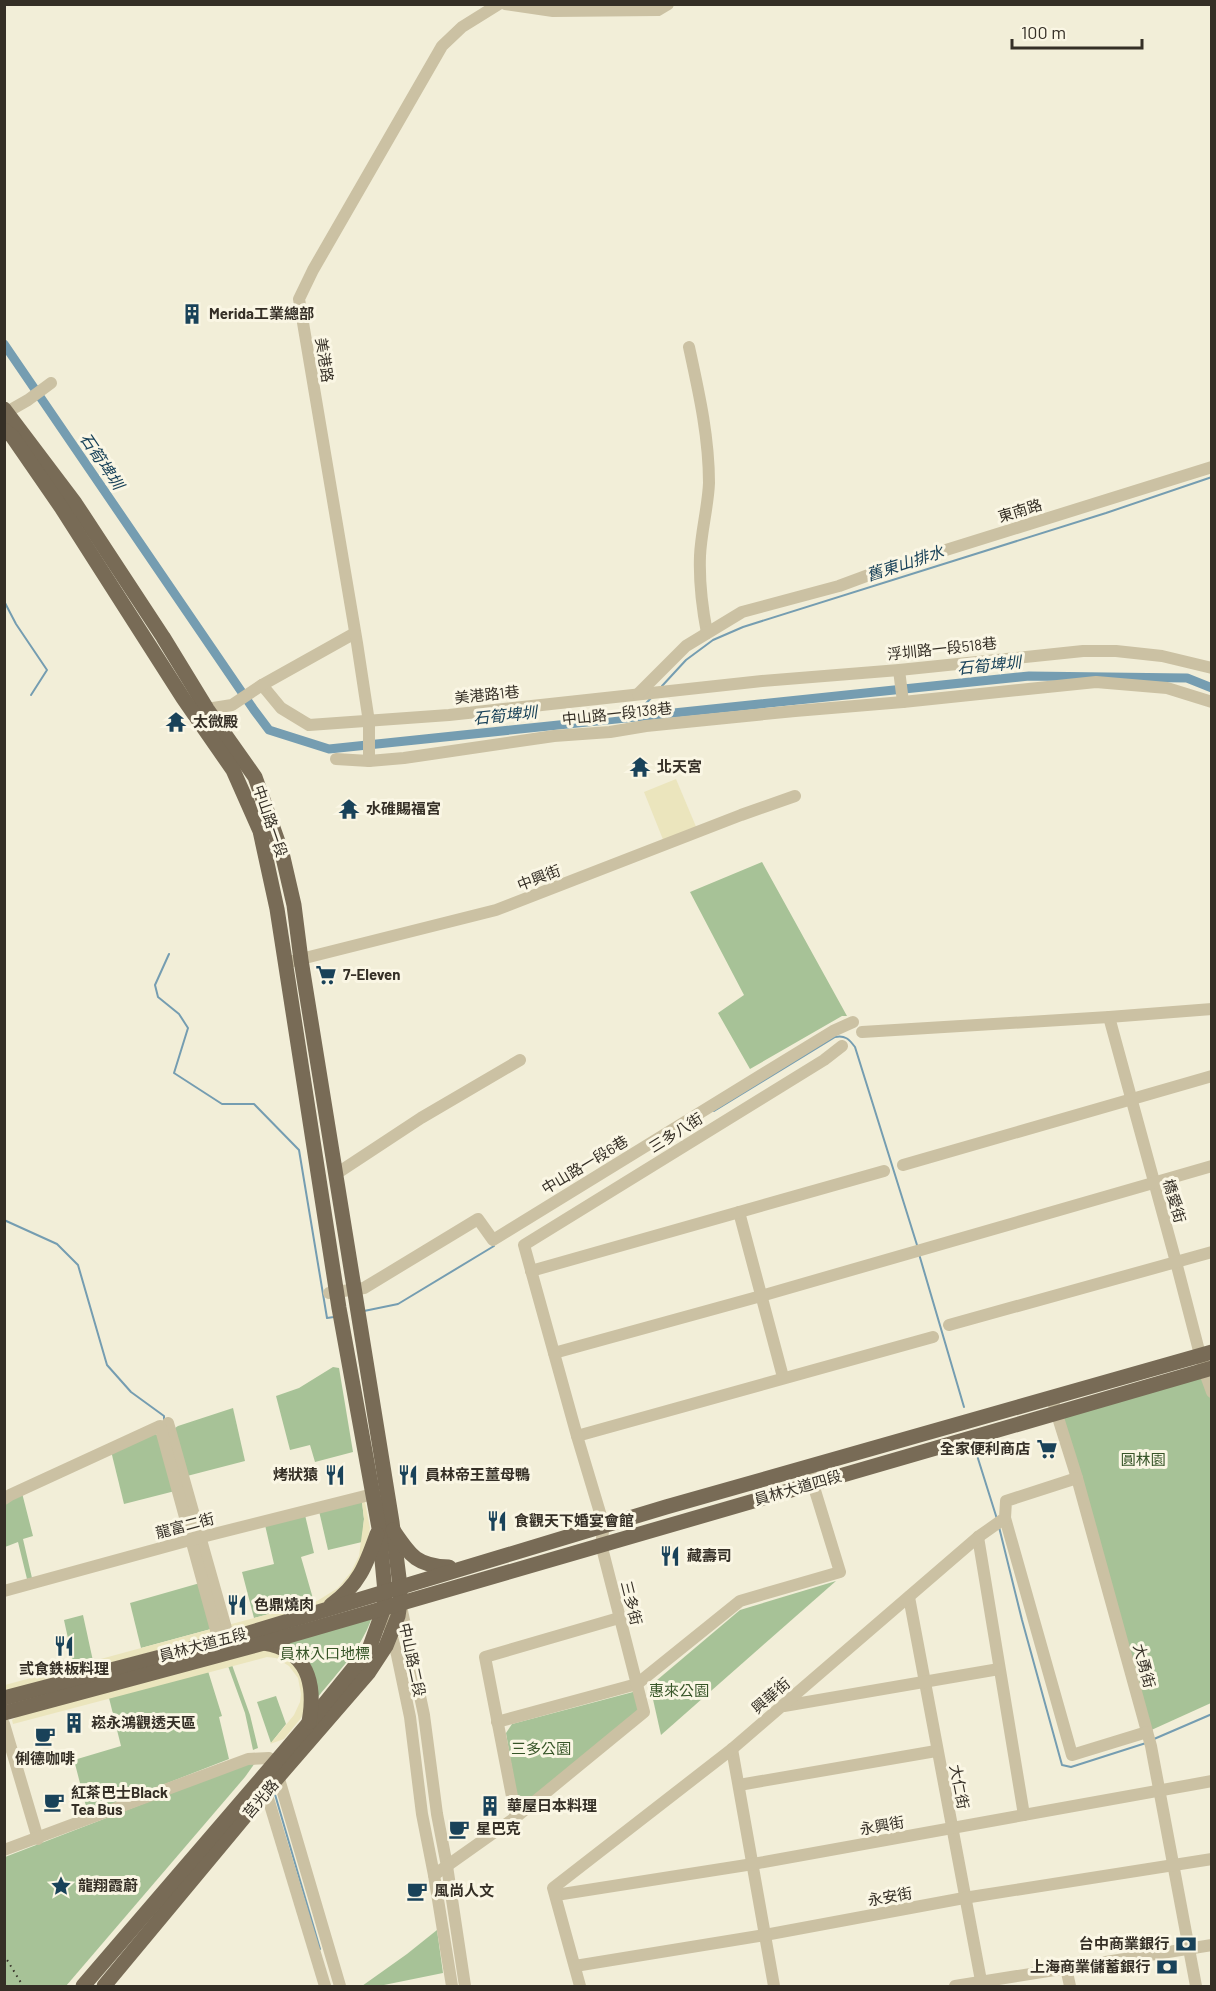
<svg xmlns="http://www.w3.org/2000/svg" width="1216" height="1991" font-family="Barlow,'Noto Sans TC',sans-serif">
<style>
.green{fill:#a7c297}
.plaza{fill:#ebe5bd}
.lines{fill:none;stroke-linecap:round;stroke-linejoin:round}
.stream{stroke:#759db1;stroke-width:2}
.canal{stroke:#759db1;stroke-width:9}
.minor{stroke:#cbc1a3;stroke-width:12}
.major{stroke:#786b56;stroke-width:15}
.rail{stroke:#352f26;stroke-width:2;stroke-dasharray:1.5 4.5;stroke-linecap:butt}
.labels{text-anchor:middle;stroke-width:6;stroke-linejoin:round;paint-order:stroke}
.poi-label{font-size:15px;font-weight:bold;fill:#352f26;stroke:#faf6e4;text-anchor:start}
.street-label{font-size:15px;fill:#352f26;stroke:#faf6e4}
.park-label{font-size:15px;fill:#375528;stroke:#faf6e4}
.water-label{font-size:16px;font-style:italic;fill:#194259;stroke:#faf6e4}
</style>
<rect width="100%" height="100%" fill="#f2eed8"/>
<g class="green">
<polygon points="762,862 847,1016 842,1016 750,1069 718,1013 744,995 690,892"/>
<polygon points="333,1367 339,1368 353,1452 315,1462 310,1445 290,1450 276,1396 299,1388"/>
<polygon points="1204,1370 1211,1392 1211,1703 1147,1732 1056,1414"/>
<polygon points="233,1408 245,1461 187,1476 175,1428 178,1426"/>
<polygon points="155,1434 161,1437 175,1491 124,1504 111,1451"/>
<polygon points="22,1493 33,1536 23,1539 32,1578 27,1579 18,1542 5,1547 4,1503"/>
<polygon points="362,1502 364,1519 362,1542 328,1550 319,1511"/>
<polygon points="305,1515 314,1553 301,1557 314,1602 254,1618 242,1572 274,1564 265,1525"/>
<polygon points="836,1581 661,1735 650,1686 740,1610"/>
<polygon points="200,1583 211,1629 141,1648 130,1603"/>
<polygon points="83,1615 93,1661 74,1666 64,1620"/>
<path d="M369 1619 371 1620C360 1650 338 1672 318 1697L283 1643Z"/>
<polygon points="232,1665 250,1715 258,1748 253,1750 245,1713 228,1666"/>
<polygon points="208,1671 222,1716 219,1717 229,1759 88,1814 74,1760 121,1746 109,1698"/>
<polygon points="633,1692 641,1709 528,1802 521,1805 518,1804 506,1733 512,1724"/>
<polygon points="276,1696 286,1724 271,1743 257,1702"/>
<polygon points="257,1760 245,1777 66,1986 5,1986 5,1857"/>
<polygon points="437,1930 443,1973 379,1986 362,1986 407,1954"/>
</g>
<g class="plaza">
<polygon points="676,779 697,829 664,842 644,792"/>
<polygon points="362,1502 365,1502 370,1528 363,1563 325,1603 235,1630 228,1625 317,1601 338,1588 351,1572 359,1556 364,1519"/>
<polygon points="211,1629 211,1633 204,1638 8,1690 5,1688 5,1685"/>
<polygon points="263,1650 281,1652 305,1674 304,1712 301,1718 284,1739 270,1744 294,1715 300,1702 301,1694 298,1678 289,1666 276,1658 267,1657 13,1724 12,1720 20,1715"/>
</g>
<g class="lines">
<g class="stream">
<polyline points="4,601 16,624 47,670 31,695"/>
<polyline points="662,686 686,660 713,640 743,627 1106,513 1212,477"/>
<polyline points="633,717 652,697"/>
<polyline points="169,954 155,985 158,997 179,1014 188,1028 174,1073 222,1104 254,1104 299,1150 327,1318 334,1317"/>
<path d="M714 1111 835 1037C845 1035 849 1039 855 1047L917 1245"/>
<polyline points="4,1220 57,1244 78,1265 107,1365 131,1392 164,1416 164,1420"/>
<polyline points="919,1254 964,1407"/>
<polyline points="364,1311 398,1304 494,1246"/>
<polyline points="975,1449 997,1519"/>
<polyline points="999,1527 1022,1620 1062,1765 1071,1767 1146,1743"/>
<polyline points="1154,1739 1212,1714"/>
<polyline points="274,1791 320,1949"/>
</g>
<polyline class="canal" points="4,344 254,710 269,730 329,749 1029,676 1187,678 1212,688"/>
<g class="minor">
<polyline points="505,4 553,11 658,10 668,4"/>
<path d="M689 347C699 393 709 437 709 483 708 507 701 532 700 556 699 582 702 607 707 633"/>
<polyline points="7,412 28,400 51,383"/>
<polyline points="899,670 903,702"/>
<polyline points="262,685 281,708 309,725 449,715 762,681 899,670 1083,651 1116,651 1162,656 1212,668"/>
<polyline points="638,694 686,646 742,612 839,586 885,569 1212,467"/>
<polyline points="200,706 207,709 232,705 262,685 355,633"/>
<polyline points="336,759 369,761 404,758 554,736 610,732 646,726 795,711 903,702 1096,682 1167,688 1212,702"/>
<polyline points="369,761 369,722 357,643 299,299 313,270 442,46 462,27 499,4"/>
<polyline points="293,961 496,910 741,815 795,796"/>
<polyline points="1109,1017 1176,1262 1204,1370 1212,1392"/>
<polyline points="862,1032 1109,1017 1212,1009"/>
<polyline points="903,1165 1212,1076"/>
<polyline points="336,1174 421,1118 520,1060"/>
<polyline points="739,1212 783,1377"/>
<polyline points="531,1271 884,1171"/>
<polyline points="329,1293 364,1288 478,1219 493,1240 833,1031 853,1022"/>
<polyline points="949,1325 1212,1252"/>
<polyline points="554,1353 761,1296 1212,1166"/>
<polyline points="1054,1405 1077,1478 1151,1746 1196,1986"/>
<polyline points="168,1423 229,1639"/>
<polyline points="577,1436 933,1337"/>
<polyline points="4,1499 10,1495 160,1426 219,1641"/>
<polyline points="1005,1518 1072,1755 1147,1732"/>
<polyline points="978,1537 1024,1815"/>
<polyline points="4,1591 190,1540 373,1494"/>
<polyline points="909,1597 982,1986"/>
<polyline points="401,1606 424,1715 437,1814 447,1866 465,1986"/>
<polyline points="384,1608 397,1655 410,1717 422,1814 434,1875 452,1986"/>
<polyline points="784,1706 999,1669"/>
<polyline points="497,1722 637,1684 740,1601 840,1572 813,1484 809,1466"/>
<polyline points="4,1724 38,1839"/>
<polyline points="732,1749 774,1986"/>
<polyline points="264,1785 325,1986"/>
<polyline points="739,1785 936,1751"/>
<polyline points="516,1817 485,1657 619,1618"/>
<polyline points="4,1850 248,1759 269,1758 274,1762 340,1986"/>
<polyline points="434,1875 516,1817 644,1712 601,1544 604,1526 577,1436 524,1245 824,1060 842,1046"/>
<polyline points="556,1895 753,1864 1212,1781"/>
<polyline points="575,1966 765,1935 964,1898 1212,1859"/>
<polyline points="1066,1968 1070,1986"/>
<polyline points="580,1986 553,1888 732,1749 978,1537 1005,1518 1006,1501 1077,1478"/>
<polyline points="955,1986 1212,1945"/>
</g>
<g class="major">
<polyline points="4,409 75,503 163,637 207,709 255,777 282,853 294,905 301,960 392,1522 400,1586 400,1603 398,1616 386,1646 369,1672 266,1791 104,1986"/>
<polyline points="4,430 12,436 61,507 183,698 233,770 260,831 277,909 339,1308 379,1528 385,1592 384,1608 369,1649 309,1723 83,1986"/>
<path d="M393 1530C410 1555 416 1566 449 1567"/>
<path d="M331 1605C359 1585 366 1565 377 1534"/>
<path d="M264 1643C308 1650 316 1684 309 1722"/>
<polyline points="4,1698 229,1639 666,1507 1212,1352"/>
<polyline points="4,1713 264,1643 1212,1368"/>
</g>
<polyline class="rail" points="4,1955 23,1986"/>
</g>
<defs>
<g id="building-bare" transform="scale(1.62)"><path d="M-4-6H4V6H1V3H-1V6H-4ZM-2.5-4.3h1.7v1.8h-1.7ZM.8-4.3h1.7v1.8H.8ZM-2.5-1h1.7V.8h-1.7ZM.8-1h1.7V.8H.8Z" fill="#194259" stroke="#faf6e4" stroke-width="2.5" paint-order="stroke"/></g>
<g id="temple-bare" transform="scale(1.62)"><path d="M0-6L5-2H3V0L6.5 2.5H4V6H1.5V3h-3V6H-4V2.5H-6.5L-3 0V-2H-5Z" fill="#194259" stroke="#faf6e4" stroke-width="2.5" paint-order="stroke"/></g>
<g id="supermarket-bare" transform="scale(1.62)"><path d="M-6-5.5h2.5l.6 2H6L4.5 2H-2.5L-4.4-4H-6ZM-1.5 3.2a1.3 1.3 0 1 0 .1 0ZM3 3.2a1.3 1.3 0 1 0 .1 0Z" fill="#194259" stroke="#faf6e4" stroke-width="2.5" paint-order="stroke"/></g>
<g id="restaurant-bare" transform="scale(1.62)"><path d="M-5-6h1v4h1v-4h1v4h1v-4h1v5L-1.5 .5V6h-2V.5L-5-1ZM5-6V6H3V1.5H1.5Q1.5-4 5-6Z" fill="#194259" stroke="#faf6e4" stroke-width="2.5" paint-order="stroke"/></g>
<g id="cafe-bare" transform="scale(1.62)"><path d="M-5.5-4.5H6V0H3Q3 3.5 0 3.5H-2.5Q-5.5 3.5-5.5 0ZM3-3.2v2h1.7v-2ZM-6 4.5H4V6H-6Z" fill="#194259" stroke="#faf6e4" stroke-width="2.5" paint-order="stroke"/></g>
<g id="sight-bare" transform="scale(1.62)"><path d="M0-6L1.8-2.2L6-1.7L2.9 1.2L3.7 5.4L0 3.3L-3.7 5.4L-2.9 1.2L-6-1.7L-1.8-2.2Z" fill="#194259" stroke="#faf6e4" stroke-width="2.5" paint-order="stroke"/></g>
<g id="bank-bare" transform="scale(1.62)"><path d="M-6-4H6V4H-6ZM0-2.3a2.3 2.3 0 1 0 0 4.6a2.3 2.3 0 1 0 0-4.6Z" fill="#194259" stroke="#faf6e4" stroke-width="2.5" paint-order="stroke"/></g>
</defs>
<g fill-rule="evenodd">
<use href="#building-bare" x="192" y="314"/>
<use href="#temple-bare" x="176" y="722"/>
<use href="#temple-bare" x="640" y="767"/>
<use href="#temple-bare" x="349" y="809"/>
<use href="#supermarket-bare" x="326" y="975"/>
<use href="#supermarket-bare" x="1047" y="1449"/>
<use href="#restaurant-bare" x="335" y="1475"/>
<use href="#restaurant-bare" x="408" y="1475"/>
<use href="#restaurant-bare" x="497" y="1521"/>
<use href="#restaurant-bare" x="670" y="1556"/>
<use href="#restaurant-bare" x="237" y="1605"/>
<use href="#restaurant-bare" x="64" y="1646"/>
<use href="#building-bare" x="74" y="1723"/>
<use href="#cafe-bare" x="45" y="1736"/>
<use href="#cafe-bare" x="54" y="1802"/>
<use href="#building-bare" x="490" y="1806"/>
<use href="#cafe-bare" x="459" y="1829"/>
<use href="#sight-bare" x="61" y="1886"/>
<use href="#cafe-bare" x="417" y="1891"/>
<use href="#bank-bare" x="1186" y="1944"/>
<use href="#bank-bare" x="1167" y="1967"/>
</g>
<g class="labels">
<g class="poi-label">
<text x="209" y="319">Merida工業總部</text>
<text x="193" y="727">太微殿</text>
<text x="657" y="772">北天宮</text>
<text x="366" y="814">水碓賜福宮</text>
<text x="343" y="980">7-Eleven</text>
<text x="1030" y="1454" text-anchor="end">全家便利商店</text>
<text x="318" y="1480" text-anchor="end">烤狀猿</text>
<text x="425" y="1480">員林帝王薑母鴨</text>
<text x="514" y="1526">食觀天下婚宴會館</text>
<text x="687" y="1561">藏壽司</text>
<text x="254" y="1610">色鼎燒肉</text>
<text x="64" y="1674" text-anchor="middle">弎食鉄板料理</text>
<text x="91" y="1728">崧永鴻觀透天區</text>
<text x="45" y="1764" text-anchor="middle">俐德咖啡</text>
<text x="71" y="1798">紅茶巴士Black<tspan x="71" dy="17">Tea Bus</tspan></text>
<text x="507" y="1811">華屋日本料理</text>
<text x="476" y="1834">星巴克</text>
<text x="78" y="1891">龍翔霞蔚</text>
<text x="434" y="1896">風尚人文</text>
<text x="1169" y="1949" text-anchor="end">台中商業銀行</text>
<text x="1150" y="1972" text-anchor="end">上海商業儲蓄銀行</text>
</g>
<g class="street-label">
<text transform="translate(324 360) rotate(81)" y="5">美港路</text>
<text transform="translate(1020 511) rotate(-17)" y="5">東南路</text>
<text transform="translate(942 649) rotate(-6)" y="5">浮圳路一段518巷</text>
<text transform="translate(487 695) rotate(-6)" y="5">美港路1巷</text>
<text transform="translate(617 714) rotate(-6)" y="5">中山路一段138巷</text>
<text transform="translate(270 821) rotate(71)" y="5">中山路一段</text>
<text transform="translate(539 878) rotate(-21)" y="5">中興街</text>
<text transform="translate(676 1133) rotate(-32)" y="5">三多八街</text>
<text transform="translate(585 1165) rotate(-31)" y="5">中山路一段6巷</text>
<text transform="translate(1174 1201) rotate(74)" y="5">橋愛街</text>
<text transform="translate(798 1488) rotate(-16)" y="5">員林大道四段</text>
<text transform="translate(185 1526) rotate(-15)" y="5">龍富二街</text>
<text transform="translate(631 1603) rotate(76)" y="5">三多街</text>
<text transform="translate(203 1645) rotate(-15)" y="5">員林大道五段</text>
<text transform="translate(412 1660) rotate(78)" y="5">中山路二段</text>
<text transform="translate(1144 1666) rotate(75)" y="5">大勇街</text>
<text transform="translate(771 1696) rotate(-41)" y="5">興華街</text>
<text transform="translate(959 1787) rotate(79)" y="5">大仁街</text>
<text transform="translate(261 1799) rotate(-50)" y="5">莒光路</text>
<text transform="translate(882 1826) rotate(-10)" y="5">永興街</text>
<text transform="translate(890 1897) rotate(-10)" y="5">永安街</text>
</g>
<g class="park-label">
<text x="1143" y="1465">圓林園</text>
<text x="325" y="1659">員林入口地標</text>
<text x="679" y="1696">惠來公園</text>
<text x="541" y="1754">三多公園</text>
</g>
<g class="water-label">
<text transform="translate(102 461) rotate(56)" y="6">石筍埤圳</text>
<text transform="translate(905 563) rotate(-18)" y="6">舊東山排水</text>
<text transform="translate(989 665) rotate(-6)" y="6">石筍埤圳</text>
<text transform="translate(505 715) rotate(-6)" y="6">石筍埤圳</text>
</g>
</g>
<rect width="1216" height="1991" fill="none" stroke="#352f26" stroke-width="12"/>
<path d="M1012 39v9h130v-9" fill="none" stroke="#352f26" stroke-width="3"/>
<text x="1021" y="39" font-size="18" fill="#352f26" stroke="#faf6e4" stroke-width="4.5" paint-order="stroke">100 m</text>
</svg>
